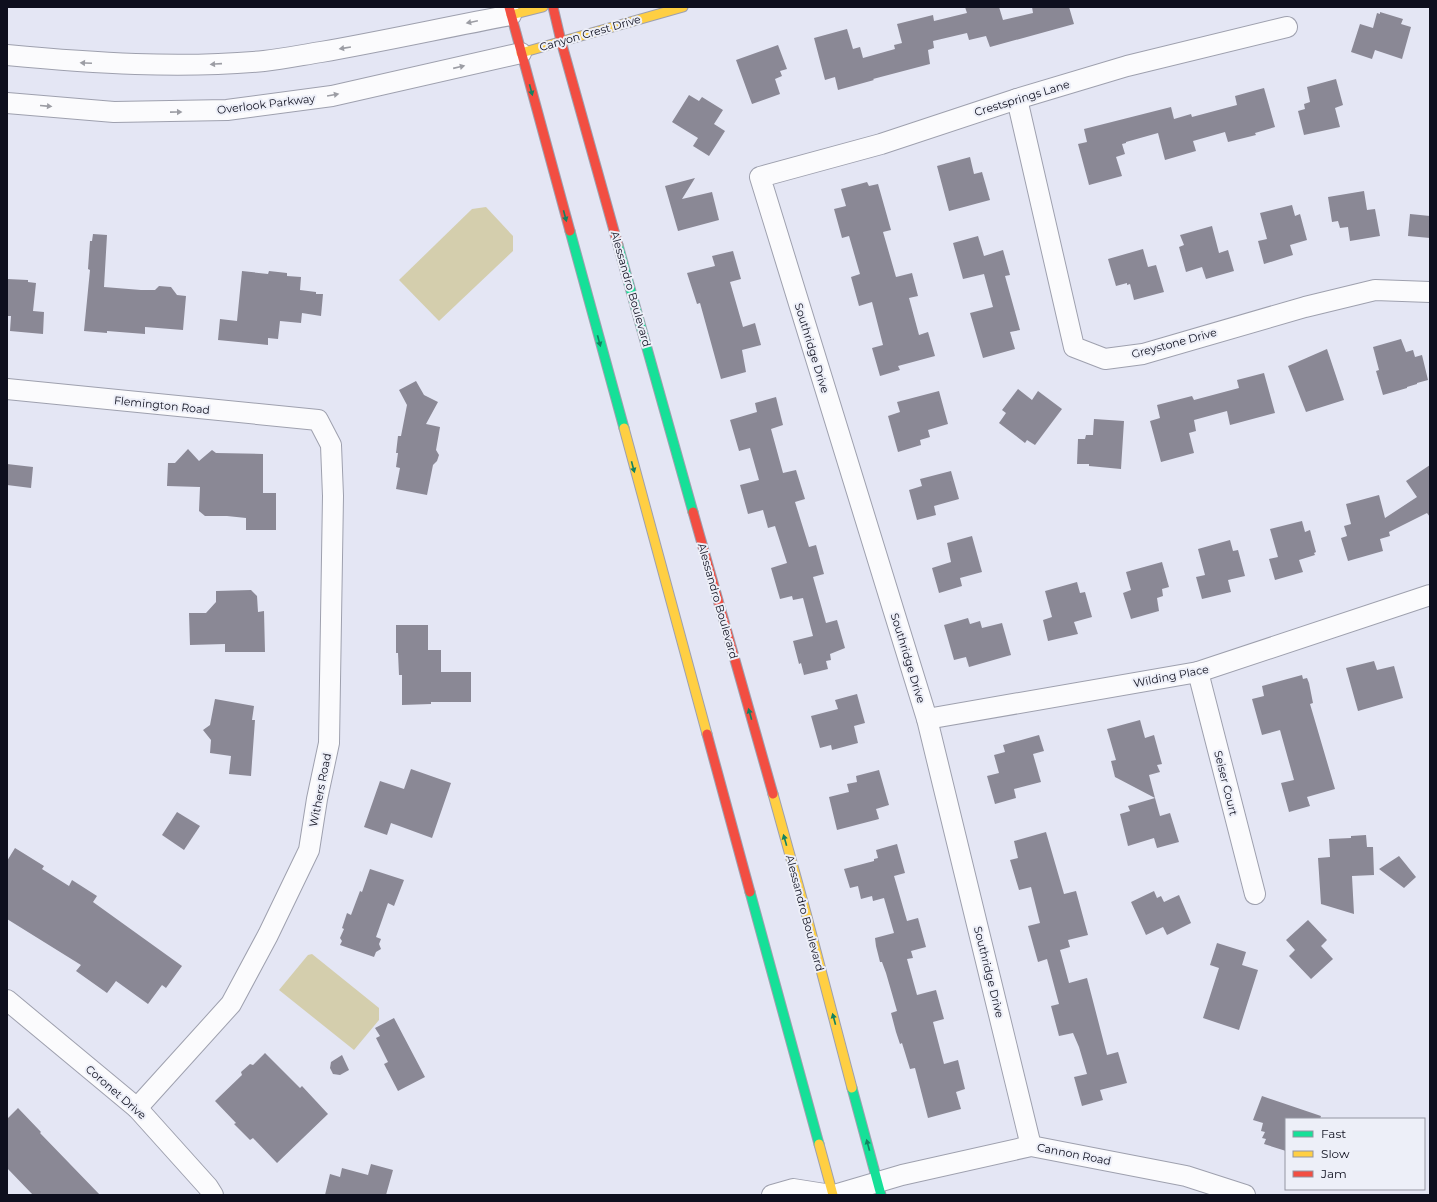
<svg xmlns="http://www.w3.org/2000/svg" width="1437" height="1202" viewBox="0 0 1437 1202" font-family="Montserrat,sans-serif">
  <style>
    .green { fill: #d4cead }
    .building { fill: #8a8895 }
    .lines { fill: none; stroke-linecap: round; stroke-linejoin: round }
    .street-casing { stroke: #9ea0ae; stroke-width: 22 }
    .fast-casing { stroke: #9ea0ae; stroke-width: 11 }
    .slow-casing { stroke: #9ea0ae; stroke-width: 11 }
    .jam-casing { stroke: #9ea0ae; stroke-width: 11 }
    .street { stroke: #fbfbfd; stroke-width: 20 }
    .fast { stroke: #16e098; stroke-width: 9 }
    .slow { stroke: #ffcf43; stroke-width: 9 }
    .jam { stroke: #f24e42; stroke-width: 9 }
    .oneway { fill: #9c9da4 }
    .oneway2 { fill: #128261 }
    .labels { text-anchor: middle; stroke-width: 4; stroke-linejoin: round; paint-order: stroke }
    .street-label { font-size: 11px; fill: #0e0f1e; stroke: #edeff8 }
  </style>
  <rect width="100%" height="100%" fill="#e4e6f4"/>
  <g class="green">
    <polygon points="486,207 513,236 513,251 439,321 399,280 472,209"/>
    <polygon points="312,954 379,1008 379,1020 354,1050 279,990 308,955"/>
  </g>
  <g class="building">
    <polygon points="965,7 999,7 1003,20 1033,13 1032,7 1069,7 1074,24 990,47 986,36 969,40 967,33 933,41 934,48 928,50 930,64 873,79 874,80 838,90 835,77 825,80 814,38 847,29 853,49 860,47 863,58 895,49 894,45 902,43 897,24 933,15 934,21 967,13"/>
    <polygon points="1380,12 1403,19 1401,24 1411,27 1402,59 1375,50 1372,59 1351,52 1360,24 1373,28 1377,13 1380,14"/>
    <polygon points="778,45 787,69 780,71 782,76 775,79 780,94 752,104 736,60"/>
    <polygon points="1336,79 1343,105 1335,108 1340,127 1304,135 1298,111 1305,109 1304,104 1310,102 1307,87"/>
    <polygon points="1264,88 1275,127 1255,133 1256,135 1228,142 1225,132 1193,141 1196,151 1165,160 1158,133 1126,142 1126,143 1122,144 1125,154 1116,157 1122,176 1089,185 1078,144 1087,142 1084,129 1171,107 1174,119 1191,114 1192,117 1237,105 1235,96"/>
    <polygon points="689,95 699,101 702,97 723,110 714,124 725,131 709,156 693,146 698,138 672,122"/>
    <polygon points="970,157 974,174 982,172 990,200 949,211 937,166"/>
    <polygon points="695,178 682,199 712,192 719,220 678,231 665,186"/>
    <polygon points="867,182 869,186 878,184 891,230 883,232 896,277 912,273 918,296 909,298 919,335 928,332 935,356 898,366 900,370 880,376 872,348 883,345 872,302 859,306 851,277 860,274 849,236 842,238 834,209 846,206 841,189"/>
    <polygon points="1364,191 1367,210 1375,209 1380,236 1350,241 1348,227 1340,228 1338,221 1332,222 1328,197"/>
    <polygon points="1292,205 1295,216 1300,214 1307,240 1290,245 1293,255 1264,264 1258,241 1267,239 1260,213"/>
    <polygon points="1410,214 1430,216 1430,238 1408,236"/>
    <polygon points="1212,226 1219,253 1228,250 1234,271 1206,279 1202,267 1186,272 1179,247 1184,245 1180,235"/>
    <polygon points="93,234 107,235 104,287 141,290 155,290 159,286 171,287 177,295 186,296 183,330 145,327 145,334 107,331 107,333 84,331 90,270 88,269 90,241 92,241"/>
    <polygon points="978,236 984,256 1003,250 1010,275 1005,276 1020,330 1010,332 1015,349 983,358 970,313 993,307 984,274 963,279 953,243"/>
    <polygon points="1143,249 1148,267 1156,265 1164,292 1134,300 1130,284 1127,285 1127,283 1116,286 1108,259"/>
    <polygon points="733,251 741,279 730,282 743,327 755,323 761,345 742,350 746,372 721,379 700,303 697,304 687,273 715,266 712,256"/>
    <polygon points="242,271 268,274 269,271 287,273 287,276 301,277 300,290 316,292 316,294 323,294 321,316 302,313 301,323 280,321 278,339 268,338 268,345 218,340 220,319 237,321"/>
    <polygon points="7,279 28,280 28,282 36,283 33,311 44,312 43,334 10,331 11,316 7,316"/>
    <polygon points="1401,339 1406,352 1413,350 1415,357 1422,355 1428,380 1417,383 1417,384 1407,387 1407,388 1383,395 1376,371 1379,370 1373,347"/>
    <polygon points="1327,349 1344,400 1306,412 1288,366"/>
    <polygon points="1264,373 1275,413 1230,425 1227,411 1194,420 1196,431 1189,433 1194,453 1161,462 1150,421 1160,418 1157,405 1192,396 1194,400 1239,388 1237,380"/>
    <polygon points="416,381 424,395 438,402 426,424 440,427 436,450 439,455 437,461 433,465 427,495 396,489 400,468 396,467 398,453 396,453 398,436 401,436 407,405 399,390"/>
    <polygon points="1018,389 1032,400 1038,391 1062,409 1035,445 1027,440 1025,443 999,423 1006,413 1002,410"/>
    <polygon points="939,391 948,424 928,430 930,437 920,440 921,445 898,452 888,416 900,412 897,402"/>
    <polygon points="776,397 783,425 771,429 783,473 796,470 805,499 795,502 809,547 816,545 824,574 813,577 826,623 837,620 845,648 830,654 831,660 826,661 828,669 804,675 801,663 799,664 793,641 813,636 803,598 793,600 792,596 780,599 771,568 787,563 775,526 768,528 763,510 748,514 740,485 759,480 750,448 739,451 730,420 757,412 755,403"/>
    <polygon points="1094,419 1124,421 1121,469 1089,466 1089,464 1077,464 1078,439 1085,439 1086,435 1093,435"/>
    <polygon points="188,449 199,461 212,450 216,453 263,454 263,493 276,493 276,530 246,530 246,518 227,516 205,516 199,511 200,487 167,486 168,463 175,463"/>
    <polygon points="7,464 33,467 31,488 7,485"/>
    <polygon points="1430,465 1430,517 1427,513 1389,532 1390,536 1380,539 1383,551 1348,561 1341,538 1347,536 1344,526 1351,524 1346,504 1379,495 1385,518 1417,497 1406,481"/>
    <polygon points="951,471 959,499 934,506 936,515 917,520 909,490 922,486 920,479"/>
    <polygon points="1302,521 1305,532 1310,530 1316,552 1314,553 1315,555 1299,560 1303,572 1275,580 1269,559 1278,557 1270,529"/>
    <polygon points="972,536 982,572 960,578 962,586 939,593 932,568 951,562 947,543"/>
    <polygon points="1230,540 1233,551 1238,550 1245,576 1228,580 1231,592 1202,599 1196,577 1205,575 1198,549"/>
    <polygon points="1162,562 1169,587 1162,589 1163,596 1157,598 1159,611 1131,619 1123,593 1131,590 1126,572"/>
    <polygon points="1077,582 1080,593 1085,592 1092,617 1074,622 1078,634 1048,641 1043,620 1052,617 1045,591"/>
    <polygon points="251,590 257,596 258,612 264,611 265,652 225,652 225,644 190,645 189,613 206,613 216,602 216,591"/>
    <polygon points="968,618 970,624 980,621 982,628 1002,623 1011,655 969,667 966,657 954,660 944,625"/>
    <polygon points="396,625 428,625 428,650 441,650 441,672 471,672 471,702 431,702 431,704 402,705 402,675 399,675 398,653 396,653"/>
    <polygon points="1374,661 1377,670 1394,666 1403,698 1358,711 1346,668"/>
    <polygon points="1302,675 1303,679 1307,678 1309,683 1313,703 1310,704 1335,789 1307,797 1310,806 1289,812 1281,783 1294,780 1280,730 1262,735 1252,699 1264,696 1262,686"/>
    <polygon points="857,694 865,723 854,726 858,743 832,750 831,745 820,748 811,716 838,709 835,700"/>
    <polygon points="215,699 254,706 252,720 255,720 251,776 229,774 231,756 210,753 211,740 203,730 210,725"/>
    <polygon points="1140,720 1145,738 1154,735 1162,764 1157,765 1160,772 1149,775 1155,798 1115,777 1111,761 1116,760 1107,729"/>
    <polygon points="1039,735 1044,751 1033,754 1041,782 1014,789 1016,798 995,804 987,776 999,773 994,755 1005,752 1003,745"/>
    <polygon points="411,769 451,783 432,838 391,823 387,835 364,827 380,781 404,789"/>
    <polygon points="879,770 889,805 876,809 879,819 837,830 829,797 849,792 847,784 857,782 856,776"/>
    <polygon points="1155,798 1160,816 1170,813 1179,842 1157,848 1154,838 1128,846 1120,814 1130,811 1128,806"/>
    <polygon points="177,812 200,826 184,850 162,835"/>
    <polygon points="1046,832 1064,894 1076,891 1088,935 1068,940 1070,947 1060,950 1069,983 1087,978 1107,1055 1118,1052 1127,1083 1100,1090 1103,1100 1082,1106 1074,1077 1087,1074 1079,1047 1073,1033 1059,1036 1051,1006 1059,1004 1047,959 1038,962 1028,926 1040,923 1031,887 1019,890 1010,860 1018,858 1014,841"/>
    <polygon points="1366,835 1367,847 1373,847 1374,875 1352,876 1354,914 1321,904 1318,858 1330,857 1329,839 1351,838 1351,836"/>
    <polygon points="897,844 905,873 894,876 907,921 918,918 926,947 911,951 913,958 907,959 917,995 936,990 944,1019 933,1022 944,1064 958,1060 965,1089 956,1092 961,1109 928,1118 915,1068 910,1069 902,1043 900,1044 896,1032 891,1013 897,1011 886,973 882,962 880,962 876,946 875,938 894,933 884,898 873,901 872,896 861,899 858,886 850,888 844,869 874,861 874,859 878,858 876,850"/>
    <polygon points="15,848 44,866 42,869 69,886 72,880 97,896 93,902 182,966 166,988 162,985 148,1004 116,981 107,993 76,971 81,965 7,919 7,861"/>
    <polygon points="1399,856 1416,877 1404,888 1379,869"/>
    <polygon points="370,869 404,880 394,906 388,903 376,937 381,939 379,944 381,949 376,952 374,957 340,945 342,941 340,938 344,929 342,928 347,913 351,915 360,891 362,892"/>
    <polygon points="1154,891 1157,898 1161,896 1164,902 1179,895 1191,923 1167,935 1163,927 1146,935 1131,902"/>
    <polygon points="1308,920 1327,940 1321,946 1333,959 1311,979 1289,956 1295,950 1286,940"/>
    <polygon points="1217,943 1246,952 1242,965 1258,970 1239,1030 1203,1018 1219,968 1210,965"/>
    <polygon points="394,1018 425,1077 398,1091 384,1064 388,1062 376,1038 380,1036 375,1028"/>
    <polygon points="265,1053 300,1088 302,1086 328,1114 277,1163 253,1138 250,1140 234,1124 236,1123 215,1101 242,1075 241,1072 250,1064 253,1065"/>
    <polygon points="342,1055 349,1070 340,1075 333,1074 330,1068 331,1062"/>
    <polygon points="1262,1096 1321,1116 1320,1119 1286,1119 1286,1151 1264,1144 1266,1139 1262,1138 1265,1132 1261,1131 1263,1123 1253,1120"/>
    <polygon points="18,1108 41,1132 40,1133 100,1195 33,1195 7,1168 7,1119"/>
    <polygon points="371,1164 393,1170 386,1195 325,1195 330,1174 340,1177 342,1168 368,1175"/>
  </g>
  <g class="lines">
    <defs>
      <g id="street">
        <path d="M7,55C93,63 178,69 264,61C283,59 302,55 321,52C384,41 447,27 511,15"/>
        <polyline points="1017,99 1074,347 1105,359 1143,354 1305,307 1375,290 1430,292"/>
        <polyline points="7,103 114,112 227,110 332,96 521,53"/>
        <polyline points="7,389 318,420 331,445 333,496 329,743 317,799 309,850 268,935 231,1004 137,1108"/>
        <polyline points="1198,672 1255,894"/>
        <polyline points="927,719 1198,672 1430,595"/>
        <polyline points="7,1000 137,1108 208,1187 213,1195"/>
        <polyline points="1031,1146 927,719 760,177 881,144 1017,99 1127,66 1287,27"/>
        <polyline points="772,1195 793,1189 831,1195"/>
        <polyline points="834,1195 902,1175 1031,1146 1186,1176 1245,1195"/>
      </g>
      <g id="fast">
        <polyline points="570,231 624,428"/>
        <polyline points="618,245 693,512"/>
        <polyline points="750,892 819,1144"/>
        <polyline points="852,1088 881,1195"/>
      </g>
      <g id="slow">
        <polyline points="511,15 543,7"/>
        <polyline points="521,53 683,7"/>
        <polyline points="624,428 707,734"/>
        <polyline points="773,794 806,913 852,1088"/>
        <polyline points="819,1144 833,1195"/>
      </g>
      <g id="jam">
        <polyline points="509,7 570,231"/>
        <polyline points="553,7 561,41 618,245"/>
        <polyline points="693,512 773,794"/>
        <polyline points="707,734 750,892"/>
      </g>
    </defs>
    <use href="#street" class="street-casing"/>
    <use href="#fast" class="fast-casing"/>
    <use href="#slow" class="slow-casing"/>
    <use href="#jam" class="jam-casing"/>
    <use href="#street" class="street"/>
    <use href="#fast" class="fast"/>
    <use href="#slow" class="slow"/>
    <use href="#jam" class="jam"/>
  </g>
  <defs><path id="oneway-solid" d="M-6-.8H1V-3.2L6.5 0L1 3.2V.8H-6Z"/></defs>
  <g class="oneway">
    <use href="#oneway-solid" transform="translate(472 22) rotate(168)"/>
    <use href="#oneway-solid" transform="translate(345 48) rotate(171)"/>
    <use href="#oneway-solid" transform="translate(86 63) rotate(-177)"/>
    <use href="#oneway-solid" transform="translate(216 64) rotate(176)"/>
    <use href="#oneway-solid" transform="translate(459 67) rotate(-13)"/>
    <use href="#oneway-solid" transform="translate(333 95) rotate(-10)"/>
    <use href="#oneway-solid" transform="translate(46 106) rotate(5)"/>
    <use href="#oneway-solid" transform="translate(176 112) rotate(-1)"/>
  </g>
  <g class="oneway2">
    <use href="#oneway-solid" transform="translate(531 90) rotate(75)"/>
    <use href="#oneway-solid" transform="translate(565 216) rotate(75)"/>
    <use href="#oneway-solid" transform="translate(599 341) rotate(75)"/>
    <use href="#oneway-solid" transform="translate(633 467) rotate(75)"/>
    <use href="#oneway-solid" transform="translate(750 714) rotate(-106)"/>
    <use href="#oneway-solid" transform="translate(785 840) rotate(-106)"/>
    <use href="#oneway-solid" transform="translate(834 1019) rotate(-105)"/>
    <use href="#oneway-solid" transform="translate(868 1145) rotate(-105)"/>
  </g>
  <g class="labels">
    <g class="street-label">
      <text transform="translate(590 33) rotate(-16)" y="4">Canyon Crest Drive</text>
      <text transform="translate(1022 98) rotate(-17)" y="4">Crestsprings Lane</text>
      <text transform="translate(266 104) rotate(-7)" y="4">Overlook Parkway</text>
      <text transform="translate(631 289) rotate(74)" y="4">Alessandro Boulevard</text>
      <text transform="translate(1174 343) rotate(-15)" y="4">Greystone Drive</text>
      <text transform="translate(812 348) rotate(73)" y="4">Southridge Drive</text>
      <text transform="translate(162 405) rotate(6)" y="4">Flemington Road</text>
      <text transform="translate(718 601) rotate(74)" y="4">Alessandro Boulevard</text>
      <text transform="translate(908 658) rotate(73)" y="4">Southridge Drive</text>
      <text transform="translate(1171 676) rotate(-11)" y="4">Wilding Place</text>
      <text transform="translate(1226 783) rotate(76)" y="4">Seiser Court</text>
      <text transform="translate(320 790) rotate(-79)" y="4">Withers Road</text>
      <text transform="translate(805 913) rotate(75)" y="4">Alessandro Boulevard</text>
      <text transform="translate(989 972) rotate(76)" y="4">Southridge Drive</text>
      <text transform="translate(116 1092) rotate(41)" y="4">Coronet Drive</text>
      <text transform="translate(1074 1154) rotate(11)" y="4">Cannon Road</text>
    </g>
  </g>
  <rect width="1437" height="1202" fill="none" stroke="#0e0f1e" stroke-width="16"/>
  <rect x="1285" y="1118" width="140" height="72" fill="#edeff8" stroke="#9495a1"/>
  <rect x="1293" y="1131" width="20" height="6" fill="#16e098" stroke="#9495a1"/>
  <text x="1321" y="1138" font-size="12" fill="#0e0f1e">Fast</text>
  <rect x="1293" y="1151" width="20" height="6" fill="#ffcf43" stroke="#9495a1"/>
  <text x="1321" y="1158" font-size="12" fill="#0e0f1e">Slow</text>
  <rect x="1293" y="1171" width="20" height="6" fill="#f24e42" stroke="#9495a1"/>
  <text x="1321" y="1178" font-size="12" fill="#0e0f1e">Jam</text>
</svg>
